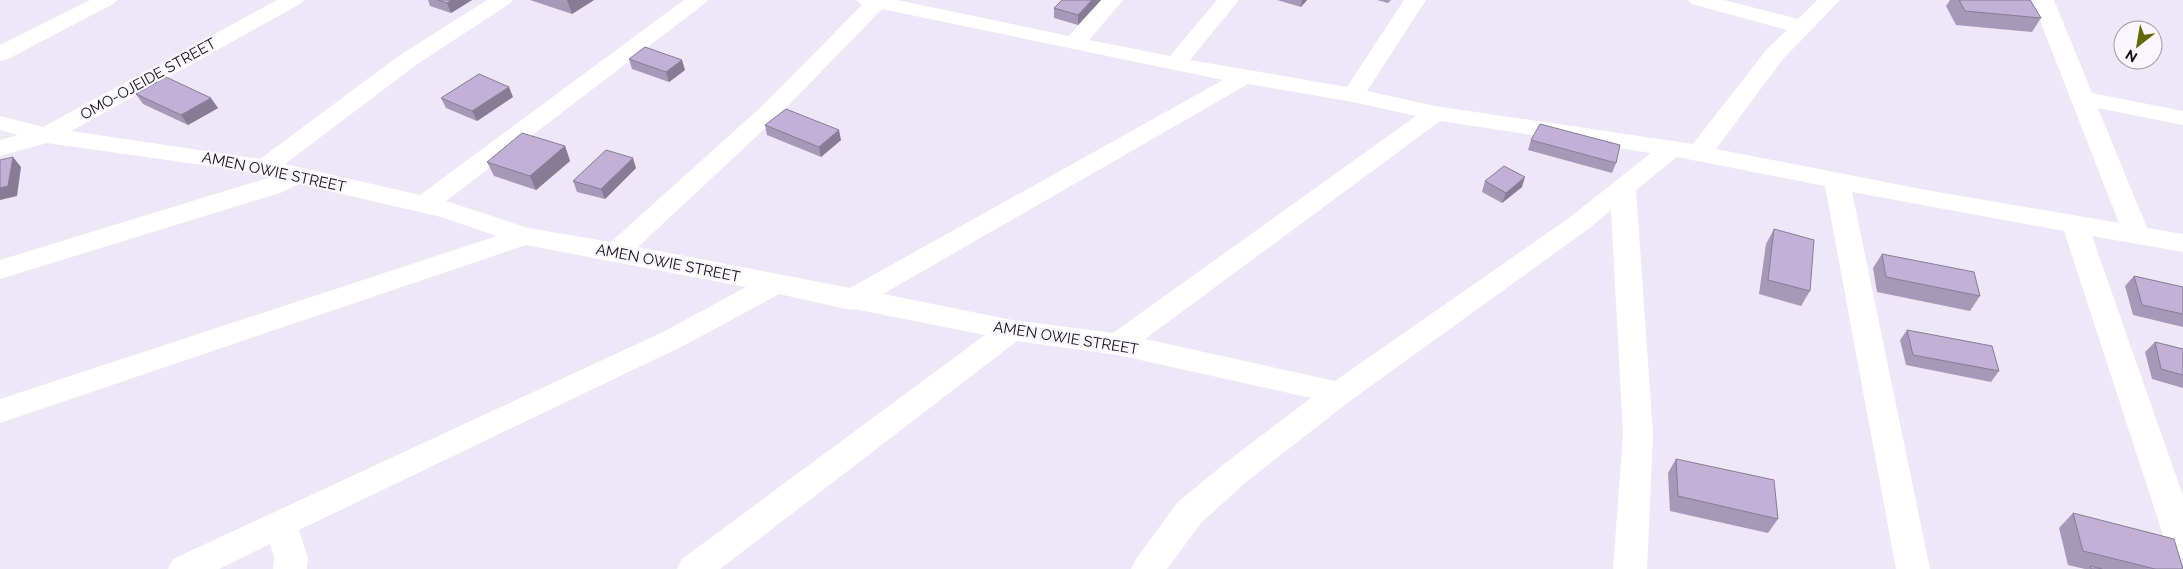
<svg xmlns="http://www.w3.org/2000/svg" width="2183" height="569" viewBox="0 0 2183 569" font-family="Raleway,sans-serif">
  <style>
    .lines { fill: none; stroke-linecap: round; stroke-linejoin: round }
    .minor { fill: #fff; fill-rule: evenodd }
    .wall { fill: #a698b8 }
    .shaded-wall { fill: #877c96 }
    .building { fill: #c1b1d6; stroke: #877c96 }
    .labels { text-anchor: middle; stroke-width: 4.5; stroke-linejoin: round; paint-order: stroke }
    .street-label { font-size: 15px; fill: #110f14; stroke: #f9f6fd }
  </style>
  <rect width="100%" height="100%" fill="#eee7f7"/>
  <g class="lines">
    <g class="minor">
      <polygon points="90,0 117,0 113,4 8,59 0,61 0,45"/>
      <path d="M277,0H304L300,4L71,131L260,159L400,55L487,0H513L509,4L416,65L285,164L420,195L684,0H708L704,4L446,201L528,228L611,242L761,107L862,5L856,0H897L1069,36L1101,0H1123L1089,40L1170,56L1217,0H1239L1190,60L1347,87L1404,0H1426L1367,91L1435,106L1693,144L1767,49L1787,30L1692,4L1688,0H1724L1798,19L1817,0H1840L1783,59L1716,149L1926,190L2119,223L2032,0H2054L2092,93L2183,111V125L2098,108L2147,228L2183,234V252L2092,236L2183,496V558L2171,554L2166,544L2064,231L1852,192L1930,569H1896L1825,186L1677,157L1636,190L1653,434L1647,569H1613L1623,434L1611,210L1587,230L1350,401L1246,482L1201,523L1167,569H1131L1136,559L1177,503L1224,464L1311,398L1118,355L1017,341L720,569H677L682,559L985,335L854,309L851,310L779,294L685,345L299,530L308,558L307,569H273L274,558L270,544L219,569H168L173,559L665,331L746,287L526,245L0,423V399L497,236L441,217L299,184L280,193L0,279V260L271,177L245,171L47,143L0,156V140L18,135L0,130V116L43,127ZM882,9L1223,80L850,288L638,247L777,117ZM1248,84L1353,102L1416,116L1113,333L1012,320L883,294ZM1440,121L1651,153L1569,218L1335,381L1145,339Z"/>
    </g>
  </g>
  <g class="wall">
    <polygon points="428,0 472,0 451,13 430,6"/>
    <polygon points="530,0 594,0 572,14"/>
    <polygon points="1101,0 1078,25 1054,18 1054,8"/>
    <polygon points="1277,0 1307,0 1301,7"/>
    <polygon points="1377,0 1391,0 1388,3"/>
    <polygon points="1950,0 2030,0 2041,18 2032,32 1956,25 1946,6"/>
    <polygon points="629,59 685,70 669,82 632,69"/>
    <polygon points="136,94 218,108 188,125 143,104"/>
    <polygon points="513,97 477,121 446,108 441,98"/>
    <polygon points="765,125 841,140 821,157 767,135"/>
    <polygon points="1531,140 1616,163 1612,173 1528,150"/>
    <polygon points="565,146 570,161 536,190 494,176 487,162"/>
    <polygon points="636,168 605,199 577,192 573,181"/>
    <polygon points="1485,181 1522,187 1502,203 1482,192"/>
    <polygon points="1774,229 1810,291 1801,306 1759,294 1766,244"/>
    <polygon points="1882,254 1980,296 1970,311 1877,292 1873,268"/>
    <polygon points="2134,276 2183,287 2183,327 2133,315 2125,286"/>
    <polygon points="1907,330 1999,371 1991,382 1906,365 1900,340"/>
    <polygon points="2155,342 2183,349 2183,388 2152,379 2145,352"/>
    <polygon points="1676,459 1778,519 1768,533 1670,511 1668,473"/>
    <polygon points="2073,513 2183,569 2085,569 2068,565 2059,528"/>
  </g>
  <g class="shaded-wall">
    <polygon points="452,0 472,0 451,13 447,3"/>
    <polygon points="567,0 594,0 572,14"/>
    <polygon points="1092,0 1101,0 1078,25 1078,15"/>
    <polygon points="1302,0 1307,0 1301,7"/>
    <polygon points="682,60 685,70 669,82 666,72"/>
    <polygon points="509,87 513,97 477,121 472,111"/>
    <polygon points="211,98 218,108 188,125 181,115"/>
    <polygon points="839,130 841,140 821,157 819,147"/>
    <polygon points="565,146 570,161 536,190 530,176"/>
    <polygon points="13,157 21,167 17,196 0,200 0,188"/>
    <polygon points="633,158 636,168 605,199 601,189"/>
    <polygon points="1525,177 1522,187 1502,203 1506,193"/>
  </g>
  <g class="building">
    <polygon points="438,0 452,0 447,3"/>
    <polygon points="1062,0 1092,0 1078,15 1054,8"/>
    <polygon points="1959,0 2030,0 2041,18 1965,11"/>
    <polygon points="645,47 682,60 666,72 629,59"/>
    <polygon points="479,74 509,87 472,111 441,98"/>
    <polygon points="166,77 211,98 181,115 136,94"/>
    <polygon points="786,109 839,130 819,147 765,125"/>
    <polygon points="1540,124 1620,145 1616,163 1531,140"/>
    <polygon points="522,133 565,146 530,176 487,162"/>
    <polygon points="606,150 633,158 601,189 573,181"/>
    <polygon points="13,157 8,186 0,188 0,160"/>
    <polygon points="1504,166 1525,177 1506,193 1485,181"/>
    <polygon points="1774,229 1814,240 1810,291 1768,280"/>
    <polygon points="1882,254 1974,272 1980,296 1886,277"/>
    <polygon points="2134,276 2183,287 2183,314 2142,305"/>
    <polygon points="1907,330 1992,346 1999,371 1913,355"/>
    <polygon points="2155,342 2183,349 2183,375 2161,369"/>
    <polygon points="1676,459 1774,480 1778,519 1678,496"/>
    <polygon points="2073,513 2174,539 2183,569 2155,569 2083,551"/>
    <polygon points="2090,566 2102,569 2091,569"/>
  </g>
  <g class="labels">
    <g class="street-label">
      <text transform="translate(148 79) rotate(-29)" y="5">OMO-OJEIDE STREET</text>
      <text transform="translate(274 172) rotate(12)" y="5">AMEN OWIE STREET</text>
      <text transform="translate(668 263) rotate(11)" y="5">AMEN OWIE STREET</text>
      <text transform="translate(1066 338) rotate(9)" y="5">AMEN OWIE STREET</text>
    </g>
  </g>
  <g transform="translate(2138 45) rotate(211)"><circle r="24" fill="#f9f6fd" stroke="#9c9aa0"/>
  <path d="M0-4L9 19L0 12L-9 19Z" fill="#626807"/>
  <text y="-8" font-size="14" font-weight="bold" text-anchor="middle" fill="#110f14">N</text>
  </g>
</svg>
